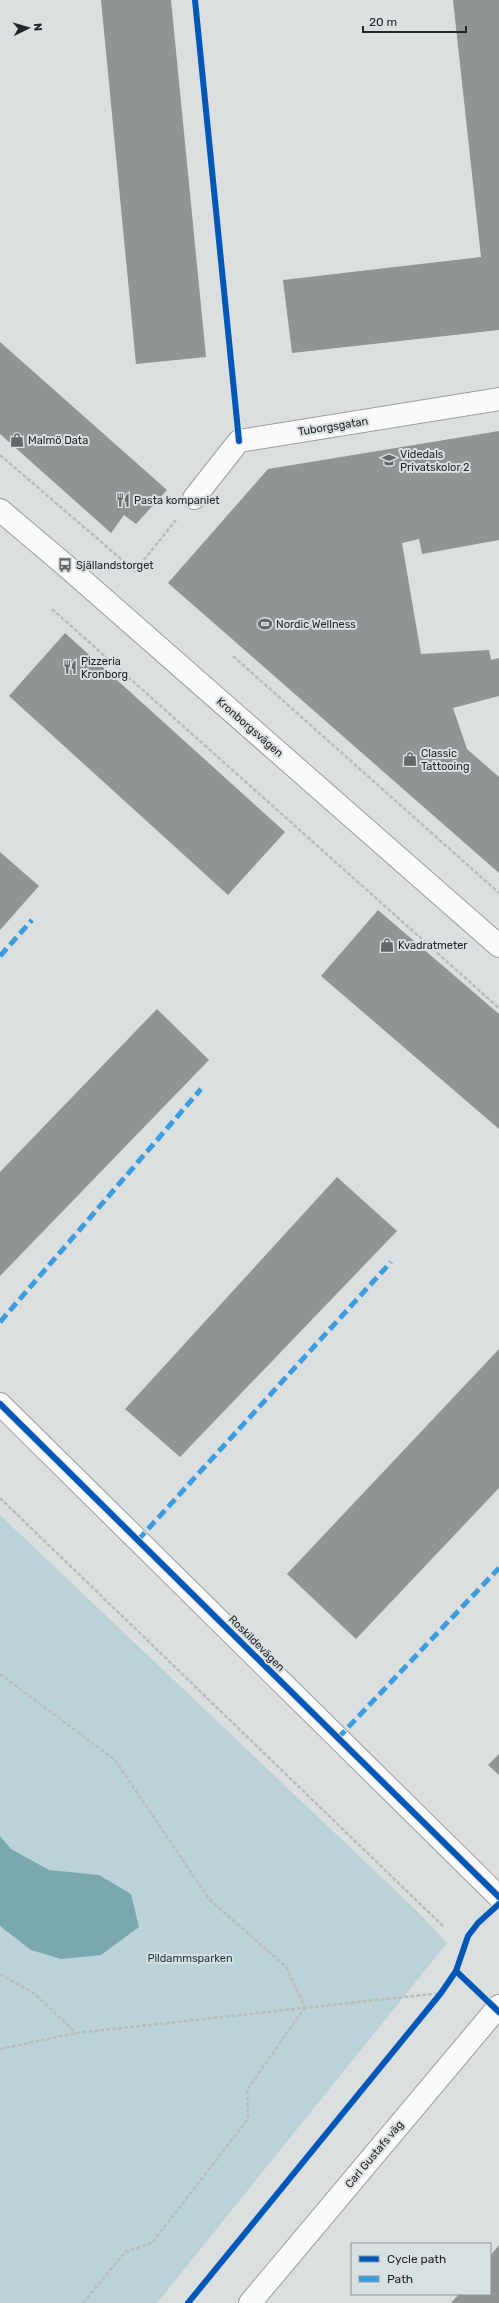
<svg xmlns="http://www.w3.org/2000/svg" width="499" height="2303" viewBox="0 0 499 2303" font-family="Rubik,sans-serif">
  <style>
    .green { fill: #bbd3d8 }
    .water { fill: #7ba8af }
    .building { fill: #919494 }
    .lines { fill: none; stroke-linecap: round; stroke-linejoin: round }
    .minor-casing { stroke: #9c9f9f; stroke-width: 24 }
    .tertiary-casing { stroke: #9c9f9f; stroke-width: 24 }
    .path { stroke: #bbbdbd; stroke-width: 2.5; stroke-dasharray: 4 2; stroke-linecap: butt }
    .minor { stroke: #fafafa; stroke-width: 22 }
    .tertiary { stroke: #fafafa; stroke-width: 22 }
    .quiet { stroke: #3c9ce0; stroke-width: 5; stroke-dasharray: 10 5; stroke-linecap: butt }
    .cycleway-casing { stroke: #d9e0e1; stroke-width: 8 }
    .cycleway { stroke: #0057b8; stroke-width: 6 }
    .labels { text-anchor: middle; stroke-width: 4; stroke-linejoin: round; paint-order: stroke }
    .street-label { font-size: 11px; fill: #232626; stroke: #d9e0e1 }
    .poi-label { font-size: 11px; fill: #232626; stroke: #d9e0e1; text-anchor: start }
    .park-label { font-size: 11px; fill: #18383d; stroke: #d9e0e1 }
  </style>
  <rect width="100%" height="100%" fill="#dbdfdf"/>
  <polygon class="green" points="0,1515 416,1910 447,1943 157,2303 0,2303"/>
  <polygon class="water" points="0,1836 11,1849 49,1870 99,1875 131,1894 139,1927 101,1955 61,1959 31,1950 0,1926"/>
  <g class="building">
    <polygon points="101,0 171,0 206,357 136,364"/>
    <polygon points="453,0 499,0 499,330 292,353 283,280 481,257"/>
    <polygon points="0,342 167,490 136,524 124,515 111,533 0,434"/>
    <polygon points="499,431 499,540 422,554 419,539 402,543 421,654 489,650 491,660 499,658 499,696 453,708 467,749 499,777 499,873 168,583 268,469"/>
    <polygon points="65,633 285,832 228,895 9,696"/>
    <polygon points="0,852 39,886 0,930"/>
    <polygon points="378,910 499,1014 499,1129 321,976"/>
    <polygon points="157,1009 209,1060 0,1276 0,1172"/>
    <polygon points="337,1177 397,1231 180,1457 125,1409"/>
    <polygon points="499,1349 499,1488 356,1639 287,1574"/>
    <polygon points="499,1754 499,1775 488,1765"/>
    <polygon points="499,2245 499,2303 451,2303 459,2294 490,2294 490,2256"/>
  </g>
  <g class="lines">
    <defs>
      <g id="minor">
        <polyline points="194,498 239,441 499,399"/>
        <polyline points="0,1404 499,1897"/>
      </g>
      <g id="tertiary">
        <polyline points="0,510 65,565 499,946"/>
        <polyline points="250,2303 499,2006"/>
      </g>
    </defs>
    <use href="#minor" class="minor-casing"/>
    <use href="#tertiary" class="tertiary-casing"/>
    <g class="path">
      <polyline points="0,455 135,571 176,520"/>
      <polyline points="52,609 499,1008"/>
      <polyline points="233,656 499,893"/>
      <polyline points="0,1498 444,1927"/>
      <polyline points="0,1674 115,1760 209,1899 286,1967 305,2007"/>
      <polyline points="0,1974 35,1994 76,2033"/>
      <polyline points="0,2049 76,2033 441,1993"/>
      <polyline points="83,2303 125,2252 152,2243 248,2119 247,2090 305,2007"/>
    </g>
    <use href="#minor" class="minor"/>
    <use href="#tertiary" class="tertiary"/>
    <g class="quiet">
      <polyline points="0,956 32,920"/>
      <polyline points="0,1322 201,1089"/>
      <polyline points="138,1540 391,1262"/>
      <polyline points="338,1738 499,1568"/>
    </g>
    <defs>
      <g id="cycleway">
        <polyline points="195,0 239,441"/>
        <polyline points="0,1404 499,1897"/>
        <polyline points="456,1971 499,2012"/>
        <polyline points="188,2303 441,1993 456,1971 468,1936 478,1923 499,1904"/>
      </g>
    </defs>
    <use href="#cycleway" class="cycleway-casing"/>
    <use href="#cycleway" class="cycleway"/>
  </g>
  <defs>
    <symbol id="shop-bare" viewBox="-9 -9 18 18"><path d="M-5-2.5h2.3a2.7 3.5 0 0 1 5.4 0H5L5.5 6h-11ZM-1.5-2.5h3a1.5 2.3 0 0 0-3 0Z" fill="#636767" stroke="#d9e0e1" stroke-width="2.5" paint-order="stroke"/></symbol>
    <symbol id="school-bare" viewBox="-9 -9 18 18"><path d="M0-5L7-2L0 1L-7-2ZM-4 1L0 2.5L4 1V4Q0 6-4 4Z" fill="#636767" stroke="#d9e0e1" stroke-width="2.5" paint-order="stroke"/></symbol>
    <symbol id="restaurant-bare" viewBox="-9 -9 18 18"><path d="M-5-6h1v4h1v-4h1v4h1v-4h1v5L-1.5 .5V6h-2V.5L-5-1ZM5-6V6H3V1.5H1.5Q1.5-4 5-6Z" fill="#636767" stroke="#d9e0e1" stroke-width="2.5" paint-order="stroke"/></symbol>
    <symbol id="bus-bare" viewBox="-9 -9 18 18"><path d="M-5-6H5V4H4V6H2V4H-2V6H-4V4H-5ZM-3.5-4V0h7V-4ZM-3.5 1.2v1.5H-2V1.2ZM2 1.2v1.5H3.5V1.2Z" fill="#636767" stroke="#d9e0e1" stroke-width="2.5" paint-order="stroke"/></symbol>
    <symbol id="stadium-bare" viewBox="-9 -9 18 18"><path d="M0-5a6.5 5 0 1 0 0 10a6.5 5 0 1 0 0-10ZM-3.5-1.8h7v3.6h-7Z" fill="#636767" stroke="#d9e0e1" stroke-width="2.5" paint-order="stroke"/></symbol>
  </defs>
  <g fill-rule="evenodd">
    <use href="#shop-bare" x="7" y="430" width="20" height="20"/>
    <use href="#school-bare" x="379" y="450" width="20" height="20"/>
    <use href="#restaurant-bare" x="113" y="490" width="20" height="20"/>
    <use href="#bus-bare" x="55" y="555" width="20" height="20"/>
    <use href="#stadium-bare" x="255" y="614" width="20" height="20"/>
    <use href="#restaurant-bare" x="60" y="657" width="20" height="20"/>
    <use href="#shop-bare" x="400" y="749" width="20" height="20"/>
    <use href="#shop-bare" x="377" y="935" width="20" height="20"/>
  </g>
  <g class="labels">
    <g class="street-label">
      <text transform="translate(333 426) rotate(-9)" y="4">Tuborgsgatan</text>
      <text transform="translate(250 727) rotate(41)" y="4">Kronborgsvägen</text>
      <text transform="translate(257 1643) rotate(45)" y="4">Roskildevägen</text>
      <text transform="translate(374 2154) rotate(-50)" y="4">Carl Gustafs väg</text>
    </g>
    <g class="poi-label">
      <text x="28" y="444">Malmö Data</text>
      <text x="400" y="458">Videdals<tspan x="400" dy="13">Privatskolor 2</tspan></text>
      <text x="134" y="504">Pasta kompaniet</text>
      <text x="76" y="569">Själlandstorget</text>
      <text x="276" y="628">Nordic Wellness</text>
      <text x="81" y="665">Pizzeria<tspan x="81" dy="13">Kronborg</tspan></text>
      <text x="421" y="757">Classic<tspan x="421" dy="13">Tattooing</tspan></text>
      <text x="398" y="949">Kvadratmeter</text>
    </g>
    <g class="park-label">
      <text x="190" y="1962">Pildammsparken</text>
    </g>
  </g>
  <rect x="351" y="2243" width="140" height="52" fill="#d9e0e1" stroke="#909696"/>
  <rect x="359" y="2256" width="20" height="6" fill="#0057b8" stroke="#909696"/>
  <text x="387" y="2263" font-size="12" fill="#232626">Cycle path</text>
  <rect x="359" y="2276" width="20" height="6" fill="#3c9ce0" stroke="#909696"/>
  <text x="387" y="2283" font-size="12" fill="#232626">Path</text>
  <g transform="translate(28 28) rotate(85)" stroke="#d9e0e1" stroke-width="3" paint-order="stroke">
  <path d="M0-3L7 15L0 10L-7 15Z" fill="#232626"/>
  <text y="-6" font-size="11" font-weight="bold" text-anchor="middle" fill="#232626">N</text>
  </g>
  <path d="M363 26v6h103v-6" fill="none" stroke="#232626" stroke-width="2"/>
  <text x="369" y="26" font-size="12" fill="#232626" stroke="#d9e0e1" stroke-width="3" paint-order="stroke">20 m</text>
</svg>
